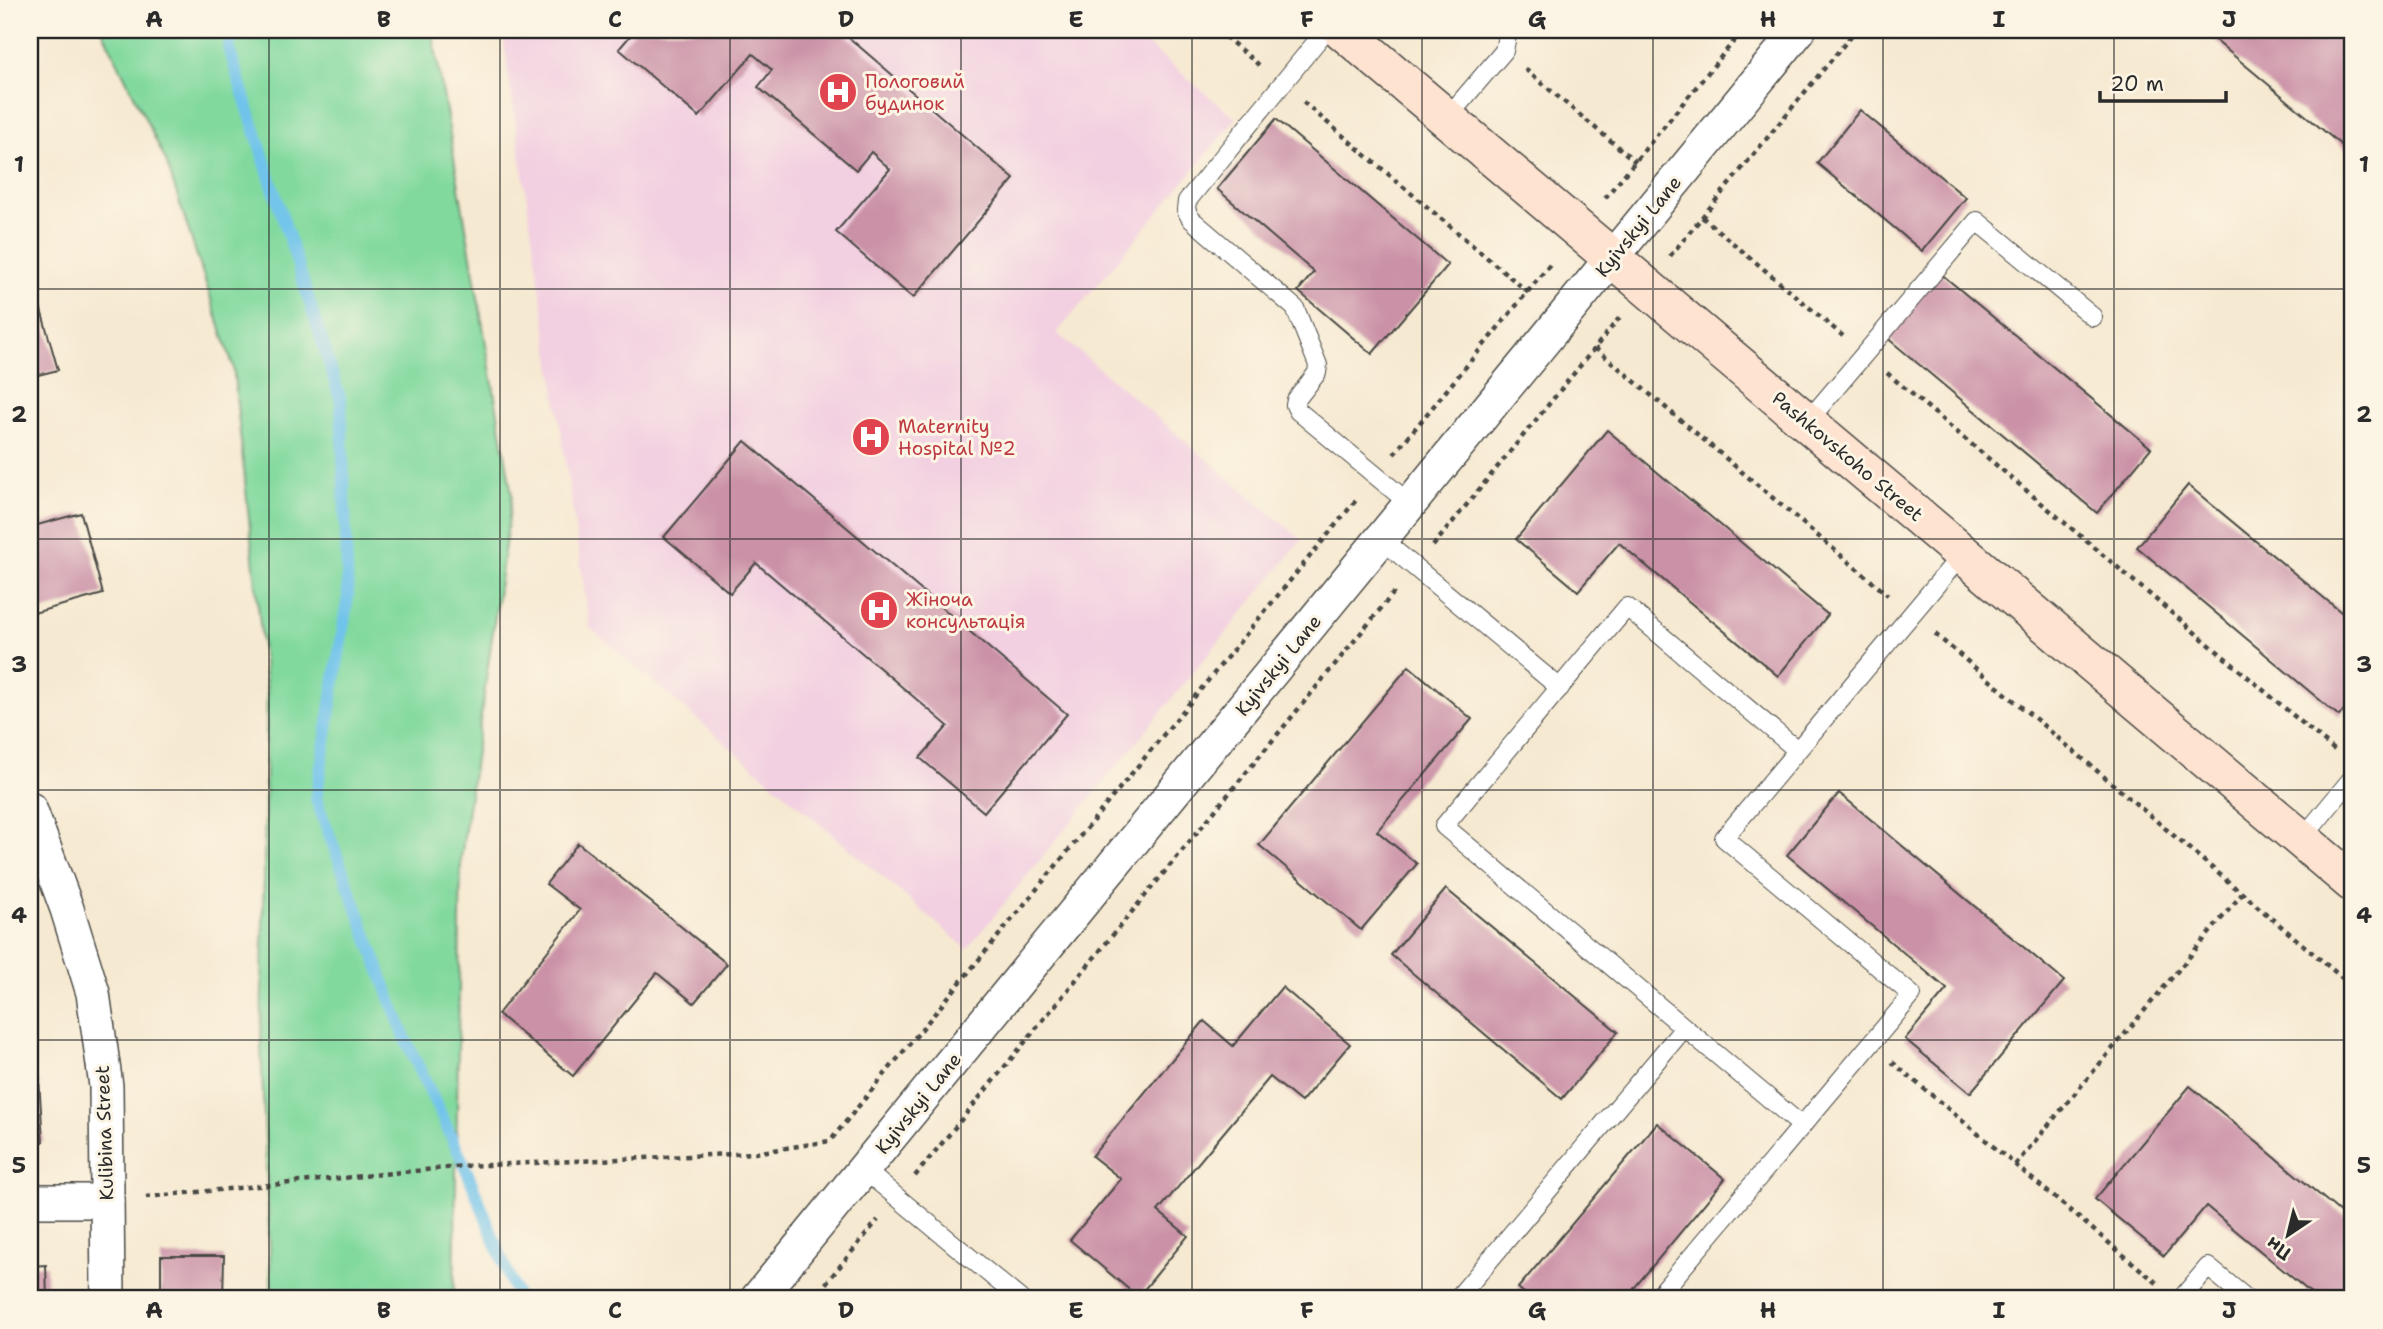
<svg xmlns="http://www.w3.org/2000/svg" width="2383" height="1329" viewBox="0 0 2383 1329" font-family="'Shantell Sans',sans-serif">
  <style>
    .built { fill: #f2cfe1 }
    .green { fill: #81d99e; stroke: #568264; stroke-width: 2 }
    .lines { fill: none; stroke-linecap: round; stroke-linejoin: round }
    .stream { stroke: #6fc3eb; stroke-width: 12 }
    .building { fill: #cb92a7 }
    .lane-casing { stroke: #494844; stroke-width: 20 }
    .street-casing { stroke: #494844; stroke-width: 36 }
    .secondary-casing { stroke: #494844; stroke-width: 41 }
    .path { stroke: #494844; stroke-width: 4.5; stroke-dasharray: 5 5; stroke-linecap: butt }
    .lane { stroke: #fff; stroke-width: 18 }
    .street { stroke: #fff; stroke-width: 33 }
    .secondary { stroke: #fee3d1; stroke-width: 38 }
    .grid { fill: none; stroke: #2b2b2b; stroke-width: 2; stroke-opacity: 0.55 }
    .labels { text-anchor: middle; stroke-width: 6; stroke-linejoin: round; paint-order: stroke }
    .health-label { font-size: 19px; fill: #be3a42; stroke: #fcf5e5; text-anchor: start }
    .street-label { font-size: 19px; fill: #2b2b2b; stroke: #fcf5e5 }
    .neatline { fill: none; stroke: #2b2b2b; stroke-width: 2.5 }
    .grid-label { font-size: 23px; text-anchor: middle; font-weight: bold; fill: #2b2b2b }
  </style>
  <rect width="100%" height="100%" fill="#fcf5e5"/>
  <filter id="ink" filterUnits="userSpaceOnUse"><feTurbulence type="fractalNoise" baseFrequency=".0143" numOctaves="2"/><feDisplacementMap in="SourceGraphic" scale="14" xChannelSelector="R" yChannelSelector="G"/><feConvolveMatrix kernelMatrix="1 2 1 2 8 2 1 2 1" color-interpolation-filters="sRGB"/></filter>
  <filter id="wash" filterUnits="userSpaceOnUse"><feTurbulence type="fractalNoise" baseFrequency=".00686" numOctaves="4" result="noise"/><feDisplacementMap in="SourceGraphic" scale="28" xChannelSelector="R" yChannelSelector="G"/><feGaussianBlur stdDeviation="1.57" result="paint"/><feColorMatrix in="noise" values="0 0 0 0 0 0 0 0 0 0 0 0 0 0 0 0 0 1.4 0 .05"/><feComposite in="paint" operator="in"/></filter>
  <g filter="url(#wash)">
    <rect width="100%" height="100%" fill="#f6e9d1"/>
    <polygon class="built" points="502,30 1130,30 1236,119 1057,333 1302,540 967,949 590,628"/>
    <polygon class="green" points="102,30 432,30 512,495 461,858 454,1299 272,1299 261,1046 267,691 233,366 166,161"/>
    <g class="lines">
      <polyline class="stream" points="232,30 229,49 341,401 348,596 316,799 405,1038 465,1166 516,1294 513,1299"/>
    </g>
    <g id="blocks">
      <g class="building">
        <polygon points="635,30 840,30 1014,179 913,298 836,232 890,169 871,152 856,170 758,87 772,70 753,54 699,117 619,49"/>
        <polygon points="2203,30 2340,30 2353,41 2353,155"/>
        <polygon points="1860,110 1966,198 1922,251 1817,163"/>
        <polygon points="1276,119 1448,265 1372,354 1298,291 1314,272 1217,189"/>
        <polygon points="30,271 58,370 30,377"/>
        <polygon points="1940,273 2151,448 2097,513 1886,337"/>
        <polygon points="1607,430 1828,615 1778,676 1619,543 1578,591 1516,539"/>
        <polygon points="745,441 1067,714 984,812 920,758 948,726 756,563 730,593 664,537"/>
        <polygon points="2188,485 2353,622 2353,699 2339,716 2137,547"/>
        <polygon points="81,513 103,594 30,614 30,527"/>
        <polygon points="1409,666 1472,719 1377,831 1417,864 1361,930 1259,845"/>
        <polygon points="1839,793 2064,981 1970,1093 1905,1039 1947,989 1787,855"/>
        <polygon points="578,843 727,964 694,1003 657,973 573,1076 498,1014 580,910 546,884"/>
        <polygon points="1446,889 1618,1032 1562,1099 1391,955"/>
        <polygon points="1282,987 1350,1044 1301,1102 1270,1077 1158,1211 1188,1236 1138,1297 1070,1240 1121,1179 1092,1156 1204,1021 1233,1046"/>
        <polygon points="30,1080 39,1080 43,1142 30,1143"/>
        <polygon points="2190,1086 2353,1223 2353,1299 2318,1299 2206,1206 2164,1256 2095,1199"/>
        <polygon points="1657,1123 1725,1179 1625,1299 1531,1299 1518,1288"/>
        <polygon points="161,1256 224,1256 223,1299 161,1299"/>
        <polygon points="46,1265 47,1299 30,1299 30,1266"/>
      </g>
    </g>
  </g>
  <g filter="url(#ink)">
    <use href="#blocks" fill-opacity="0" stroke="#494844" stroke-width="2"/>
    <g class="lines">
      <defs>
        <g id="lane">
          <polyline points="1326,30 1187,201 1186,210 1191,219 1295,308 1318,365 1317,373 1296,400 1295,405 1298,411 1410,504"/>
          <polyline points="1447,118 1504,51 1508,30"/>
          <polyline points="1807,422 1977,221 2093,317"/>
          <polyline points="1381,539 1560,688"/>
          <polyline points="1797,750 1627,607 1444,826 1802,1126"/>
          <polyline points="2302,839 2353,777"/>
          <polyline points="863,1169 1020,1299"/>
          <polyline points="1457,1299 1684,1028"/>
          <polyline points="1656,1299 1912,995 1724,838 1963,553"/>
          <polyline points="2181,1299 2208,1267 2247,1299"/>
        </g>
        <g id="street">
          <polyline points="30,809 67,909 93,993 106,1086 108,1299"/>
          <polyline points="30,1201 107,1201"/>
          <polyline points="757,1299 1799,30"/>
        </g>
        <polyline id="secondary" points="1342,30 2353,883"/>
      </defs>
      <use href="#lane" class="lane-casing"/>
      <use href="#street" class="street-casing"/>
      <use href="#secondary" class="secondary-casing"/>
      <g class="path">
        <polyline points="1217,30 1259,65"/>
        <polyline points="1525,69 1636,162"/>
        <polyline points="1303,102 1529,293"/>
        <polyline points="1605,198 1743,30"/>
        <polyline points="1702,217 1843,336"/>
        <polyline points="1670,256 1856,30"/>
        <polyline points="1595,348 1888,595"/>
        <polyline points="1887,373 2338,753"/>
        <polyline points="1394,454 1553,261"/>
        <polyline points="1433,546 1620,317"/>
        <polyline points="1935,634 2353,987"/>
        <polyline points="1892,1062 2157,1283"/>
        <polyline points="2015,1165 2242,894"/>
        <polyline points="915,1176 1396,590"/>
        <polyline points="146,1197 465,1166 755,1153 830,1141 1357,499"/>
        <polyline points="813,1299 878,1220"/>
      </g>
      <use href="#lane" class="lane"/>
      <use href="#street" class="street"/>
      <use href="#secondary" class="secondary"/>
    </g>
  </g>
  <path class="grid" d="M269,30V1299M500,30V1299M730,30V1299M961,30V1299M1192,30V1299M1422,30V1299M1653,30V1299M1883,30V1299M2114,30V1299M30,289H2353M30,539H2353M30,790H2353M30,1040H2353"/>
  <defs>
    <symbol id="hospital-disc" viewBox="-11 -11 22 22"><circle r="9.5" fill="#e0444e" stroke="#fcf5e5"/><path d="M-5-5h3v3.5h4V-5h3V5h-3V1.5h-4V5h-3Z" fill="#fff"/></symbol>
  </defs>
  <g fill-rule="evenodd">
    <use href="#hospital-disc" x="816" y="70" width="44" height="44"/>
    <use href="#hospital-disc" x="849" y="415" width="44" height="44"/>
    <use href="#hospital-disc" x="857" y="588" width="44" height="44"/>
  </g>
  <g class="labels">
    <g class="health-label">
      <text x="865" y="88">Пологовий<tspan x="865" dy="22">будинок</tspan></text>
      <text x="898" y="433">Maternity<tspan x="898" dy="22">Hospital №2</tspan></text>
      <text x="906" y="606">Жіноча<tspan x="906" dy="22">консультація</tspan></text>
    </g>
    <g class="street-label">
      <text transform="translate(1638 226) rotate(-51)" y="7">Kyivskyi Lane</text>
      <text transform="translate(1848 456) rotate(40)" y="7">Pashkovskoho Street</text>
      <text transform="translate(1278 665) rotate(-51)" y="7">Kyivskyi Lane</text>
      <text transform="translate(918 1103) rotate(-51)" y="7">Kyivskyi Lane</text>
      <text transform="translate(104 1133) rotate(-92)" y="7">Kulibina Street</text>
    </g>
  </g>
  <rect width="2383" height="1329" fill="none" stroke="#fcf5e5" stroke-width="77"/>
  <g transform="translate(2288 1235) rotate(215)" stroke="#fcf5e5" stroke-width="5" paint-order="stroke">
  <path d="M0-5L12 26L0 18L-12 26Z" fill="#2b2b2b"/>
  <text y="-10" font-size="19" font-weight="bold" text-anchor="middle" fill="#2b2b2b">Пн</text>
  </g>
  <path d="M2100 91v10h126v-10" fill="none" stroke="#2b2b2b" stroke-width="3.5"/>
  <text x="2110" y="91" font-size="21" fill="#2b2b2b" stroke="#fcf5e5" stroke-width="5" paint-order="stroke">20 m</text>
  <rect x="38" y="38" width="2306" height="1252" class="neatline"/>
  <g class="grid-label">
    <text x="154" y="27">A</text>
    <text x="384" y="27">B</text>
    <text x="615" y="27">C</text>
    <text x="846" y="27">D</text>
    <text x="1076" y="27">E</text>
    <text x="1307" y="27">F</text>
    <text x="1537" y="27">G</text>
    <text x="1768" y="27">H</text>
    <text x="1999" y="27">I</text>
    <text x="2229" y="27">J</text>
    <text x="19" y="172">1</text>
    <text x="2364" y="172">1</text>
    <text x="19" y="422">2</text>
    <text x="2364" y="422">2</text>
    <text x="19" y="672">3</text>
    <text x="2364" y="672">3</text>
    <text x="19" y="923">4</text>
    <text x="2364" y="923">4</text>
    <text x="19" y="1173">5</text>
    <text x="2364" y="1173">5</text>
    <text x="154" y="1318">A</text>
    <text x="384" y="1318">B</text>
    <text x="615" y="1318">C</text>
    <text x="846" y="1318">D</text>
    <text x="1076" y="1318">E</text>
    <text x="1307" y="1318">F</text>
    <text x="1537" y="1318">G</text>
    <text x="1768" y="1318">H</text>
    <text x="1999" y="1318">I</text>
    <text x="2229" y="1318">J</text>
  </g>
</svg>
